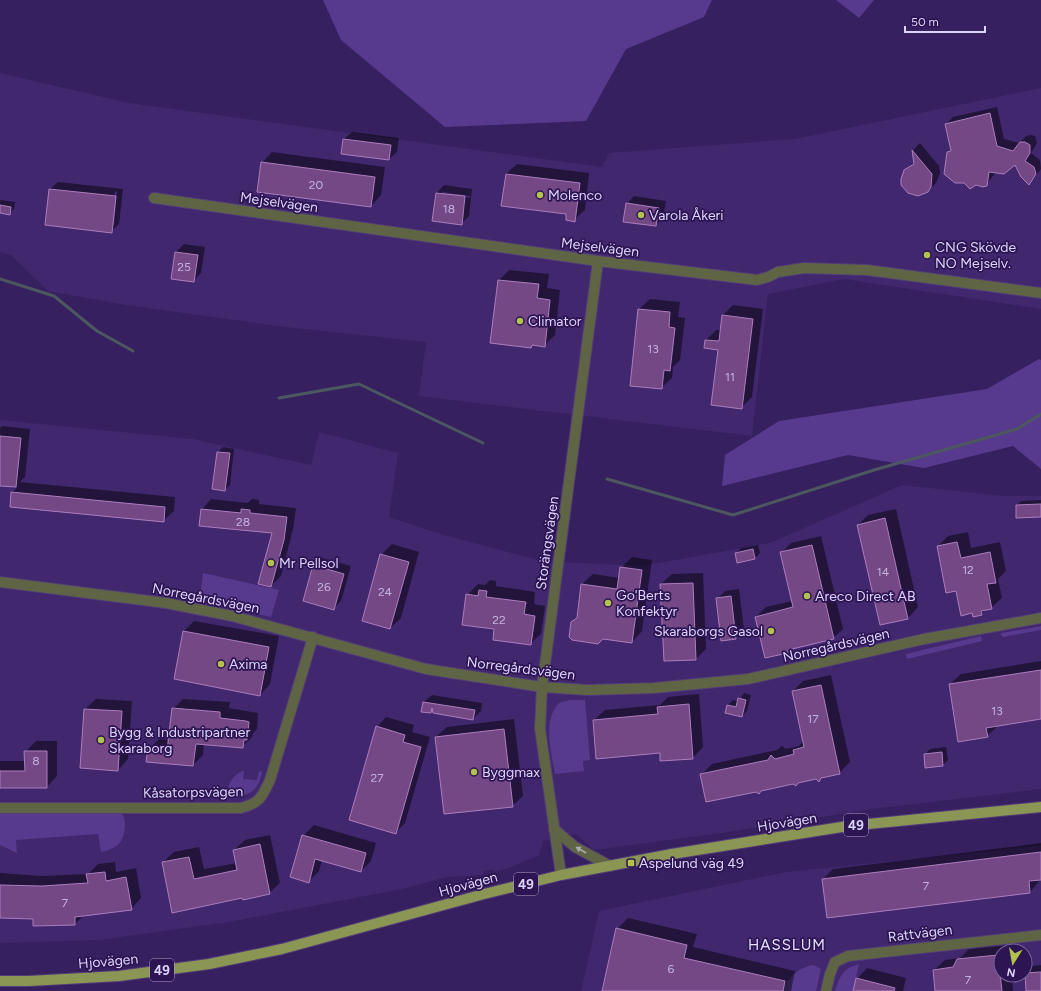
<svg xmlns="http://www.w3.org/2000/svg" width="1041" height="991" viewBox="0 0 1041 991" font-family="Figtree,sans-serif">
  <style>
    .built { fill: #41276e; fill-rule: evenodd }
    .green { fill: #573a8e }
    .shadow { fill: #0007; fill-rule: evenodd }
    .lines { fill: none; stroke-linecap: round; stroke-linejoin: round }
    .stream { stroke: #4c575f; stroke-width: 3 }
    .building { fill: #744885; stroke: #ac7dbe }
    .minor-casing { stroke: #523d78; stroke-width: 12 }
    .major-casing { stroke: #523d78; stroke-width: 12 }
    .minor { stroke: #5f6445; stroke-width: 10 }
    .major { stroke: #8c9654; stroke-width: 10 }
    .oneway { fill: #aba8b3 }
    .poi-dot { fill: #b3c24b; stroke: #2d1553; stroke-width: 1.5 }
    .labels { text-anchor: middle; stroke-width: 3.5; stroke-linejoin: round; paint-order: stroke }
    .number-label { font-size: 12px; fill: #c4b2de }
    .shield { fill: #2d1553; stroke: #a99bc9; stroke-width: 1 }
    .shield-label { font-size: 13px; font-weight: bold; fill: #ded5fc }
    .poi-label { font-size: 14px; fill: #ded5fc; stroke: #2d1553; text-anchor: start }
    .street-label { font-size: 14px; fill: #ded5fc; stroke: #2d1553 }
    .neighbourhood-label { font-size: 15px; letter-spacing: 1px; fill: #e6dffe; stroke: #2d1553 }
  </style>
  <rect width="100%" height="100%" fill="#37205f"/>
  <g class="built">
    <polygon points="0,73 129,103 602,167 609,153 795,139 1041,88 1041,309 844,279 768,294 752,436 419,396 426,342 285,327 126,305 48,291 11,255 0,252"/>
    <polygon points="0,420 193,439 311,465 319,432 398,453 389,517 444,535 542,561 642,566 770,543 902,485 1004,496 1041,496 1041,789 872,809 722,833 594,850 576,834 543,841 539,855 509,868 495,872 492,870 485,871 482,875 447,877 402,889 229,922 99,940 0,943"/>
    <path d="M1041,846V991H581L599,911L786,872ZM1001,951H1025V975H1001Z"/>
  </g>
  <g class="green">
    <polygon points="323,0 712,0 704,17 626,49 586,121 445,127 341,40"/>
    <polygon points="836,0 874,0 859,18"/>
    <polygon points="1039,359 1041,360 1041,469 1013,446 924,468 848,455 722,486 725,455 779,421 987,389"/>
    <polygon points="203,573 279,590 271,617 203,602 200,599"/>
    <polygon points="1041,626 1041,630 1003,637 1001,635 1001,633"/>
    <polygon points="981,636 982,641 907,659 906,654"/>
    <path d="M570,700H585L590,760L583,761L584,771L555,774C551,751 542,721 559,703Z"/>
    <path d="M244,771L243,779L257,780L259,771L262,772C258,795 245,796 225,798C227,788 232,773 244,771Z"/>
    <path d="M0,814H122C125,818 125,822 125,827C124,843 116,849 101,852L98,834L16,840L17,853L0,845Z"/>
    <path d="M859,964L853,991H835C839,976 844,968 859,964Z"/>
    <path d="M814,965L821,969L816,991H783C786,978 801,966 814,965Z"/>
  </g>
  <g class="shadow">
    <polygon points="997,107 1004,139 1019,143 1026,136 1031,135 1035,136 1037,143 1031,153 1040,160 1041,169 1029,184 1015,163 996,172 985,186 948,152 952,149 946,124 953,117"/>
    <polygon points="352,132 399,138 397,152 389,159 344,139"/>
    <polygon points="920,143 939,166 940,173 936,183 928,191 918,195 913,195 905,189 905,171 915,162 913,150"/>
    <polygon points="272,152 385,167 381,195 371,206 262,163"/>
    <polygon points="517,164 589,173 585,210 574,220 568,214 506,174"/>
    <path d="M58,182L123,189L119,224L111,232L50,189ZM115,191L117,192L114,225H112Z"/>
    <path d="M444,185L472,189L469,216L461,224L437,193ZM442,192L470,196V198L442,194Z"/>
    <polygon points="634,196 666,201 663,218 656,225 627,204"/>
    <polygon points="0,200 15,202 14,209 9,214 0,212"/>
    <polygon points="184,244 205,247 201,273 193,281 176,252"/>
    <polygon points="509,270 549,274 547,288 560,290 555,335 544,346 533,345 531,347 499,280"/>
    <polygon points="650,299 680,302 678,317 685,318 680,360 673,367 672,378 661,388 639,309"/>
    <polygon points="733,305 763,309 752,397 741,408 719,349 706,340 716,330 721,330 723,315"/>
    <polygon points="2,426 30,429 25,477 20,482 175,497 174,511 163,521 12,492 18,487 0,485 0,428"/>
    <polygon points="223,447 234,449 230,485 225,490 218,452"/>
    <polygon points="211,499 248,503 252,499 259,500 259,504 296,508 293,529 281,576 271,586 273,533 200,525 202,509"/>
    <polygon points="1041,500 1041,516 1017,505 1021,501"/>
    <polygon points="896,509 918,607 908,618 881,624 858,525 868,515"/>
    <polygon points="968,532 971,548 1000,542 1006,571 998,579 1002,598 991,608 986,609 981,614 973,612 956,590 938,546 948,536"/>
    <polygon points="821,536 843,629 833,638 792,648 788,652 756,617 766,607 792,601 781,553 791,543"/>
    <polygon points="392,544 419,552 401,618 390,628 381,555"/>
    <polygon points="758,545 760,553 755,558 736,553 741,548"/>
    <polygon points="632,557 652,560 642,631 632,642 572,623 578,616 582,584 593,574 620,578 621,568"/>
    <polygon points="322,558 351,566 341,601 333,609 304,601 314,565"/>
    <polygon points="703,573 706,649 696,659 661,584 672,574"/>
    <polygon points="490,580 496,581 496,586 535,592 534,604 545,606 541,634 530,644 495,629 467,595 478,584 485,585"/>
    <polygon points="739,589 744,630 736,638 722,639 717,599 725,591"/>
    <polygon points="194,621 279,636 270,684 260,695 175,678 184,631"/>
    <polygon points="1041,661 1041,718 998,726 987,736 950,684 961,674"/>
    <polygon points="831,675 850,762 839,773 823,777 819,780 816,778 763,789 759,793 702,774 712,764 777,750 782,746 786,749 799,746 803,741 793,691 803,681"/>
    <polygon points="744,693 751,695 747,711 742,716 727,712 728,705 733,700 738,701"/>
    <polygon points="699,694 703,747 693,758 661,752 594,720 605,710 660,705 668,697"/>
    <polygon points="432,695 482,703 481,711 473,719 433,709 430,712 424,702"/>
    <polygon points="96,699 132,701 128,759 118,770 85,709"/>
    <polygon points="183,699 230,702 229,708 258,713 257,729 253,733 252,737 242,747 204,743 203,755 193,765 149,749 159,739 169,740 173,709"/>
    <polygon points="386,717 414,725 412,732 430,737 405,823 396,832 377,727"/>
    <polygon points="514,719 523,796 512,806 436,737 447,727"/>
    <polygon points="36,741 57,741 57,776 47,787 0,787 0,761 25,761 25,752"/>
    <polygon points="946,747 948,760 943,765 925,754 930,749"/>
    <polygon points="314,825 376,843 371,861 361,871 322,860 319,871 308,882 303,836"/>
    <polygon points="270,835 280,883 269,893 243,897 173,912 163,862 174,852 199,847 204,869 237,863 234,850 245,840"/>
    <polygon points="1041,843 1041,879 1030,892 823,879 833,869"/>
    <polygon points="115,862 116,872 136,868 141,898 131,909 84,915 75,924 34,918 0,916 0,873 42,876 88,874 98,864"/>
    <polygon points="628,918 697,934 693,947 795,971 791,991 607,991 617,929"/>
    <polygon points="1008,945 1009,951 1001,951 1001,975 1012,975 1013,991 936,991 934,970 945,960 960,958 969,949"/>
    <polygon points="1041,965 1041,991 1027,991 1025,974 1033,966"/>
    <polygon points="867,968 906,978 903,991 854,991 857,979"/>
  </g>
  <g class="lines">
    <g class="stream">
      <polyline points="0,279 54,296 97,331 133,351"/>
      <polyline points="279,398 359,384 483,443"/>
      <polyline points="607,479 733,515 874,470 1017,429 1041,414"/>
    </g>
  </g>
  <g class="building">
    <polygon points="990,113 997,146 1013,151 1020,142 1025,142 1030,145 1030,153 1025,161 1034,167 1036,174 1029,185 1021,177 1015,165 1004,174 989,172 987,186 983,187 976,185 970,189 964,183 955,183 944,174 947,152 951,151 945,124"/>
    <polygon points="343,139 391,145 389,160 341,154"/>
    <polygon points="912,150 932,174 931,187 928,192 918,196 908,193 901,185 901,179 904,170 914,164"/>
    <polygon points="261,162 375,177 371,207 257,192"/>
    <polygon points="506,174 580,183 575,222 566,220 566,214 501,206"/>
    <polygon points="49,189 116,196 112,233 45,225"/>
    <polygon points="436,193 465,196 462,225 432,221"/>
    <polygon points="626,203 659,208 656,226 623,222"/>
    <polygon points="0,205 11,207 10,215 0,213"/>
    <polygon points="175,252 198,255 194,282 171,279"/>
    <polygon points="498,280 539,284 537,298 550,300 545,347 532,345 531,348 490,343"/>
    <polygon points="638,309 670,312 669,327 675,328 670,371 664,370 662,389 630,386"/>
    <polygon points="722,315 753,319 742,409 711,405 718,350 704,348 705,340 719,341"/>
    <polygon points="0,436 21,438 16,487 0,486"/>
    <polygon points="217,452 230,453 225,491 212,489"/>
    <polygon points="11,492 165,507 164,522 10,507"/>
    <polygon points="1041,504 1041,517 1016,518 1016,505"/>
    <polygon points="201,509 241,513 241,509 250,510 250,513 287,517 284,540 271,587 258,584 272,533 199,526"/>
    <polygon points="885,518 908,619 880,625 857,525"/>
    <polygon points="957,542 961,558 990,552 996,583 987,584 992,609 981,611 982,615 973,617 972,613 961,616 956,591 946,593 937,546"/>
    <polygon points="812,545 834,639 788,650 788,653 765,658 755,617 793,607 780,552"/>
    <polygon points="753,549 755,559 737,563 735,553"/>
    <polygon points="380,554 409,562 390,629 362,621"/>
    <polygon points="313,565 344,574 334,610 303,601"/>
    <polygon points="620,567 642,570 632,643 603,639 598,644 572,640 569,637 571,622 577,618 581,584 617,589"/>
    <polygon points="693,583 696,660 664,661 660,584"/>
    <polygon points="479,590 487,591 486,597 526,602 524,614 535,616 531,645 493,640 494,629 462,625 466,594 478,596"/>
    <polygon points="731,596 736,639 721,641 716,598"/>
    <polygon points="183,631 269,647 260,696 174,679"/>
    <polygon points="1041,670 1041,719 986,728 988,737 958,742 949,684"/>
    <polygon points="821,685 840,774 821,778 819,782 816,779 798,783 796,786 793,784 761,791 759,794 756,792 706,802 700,774 768,760 771,755 775,759 794,754 793,750 804,747 792,691"/>
    <polygon points="738,698 746,700 742,717 725,713 727,705 736,707"/>
    <polygon points="423,702 475,710 473,720 433,713 432,708 431,713 421,712"/>
    <polygon points="689,704 693,759 660,761 660,753 596,759 593,720 658,714 657,707"/>
    <polygon points="172,708 220,712 220,718 246,721 249,722 247,740 244,740 243,748 196,744 193,766 146,762 148,749 167,751"/>
    <polygon points="84,709 122,711 118,771 80,768"/>
    <polygon points="376,726 405,735 403,742 421,747 396,834 349,820"/>
    <polygon points="504,729 513,807 444,814 435,737"/>
    <polygon points="24,751 47,751 47,788 0,788 0,771 25,771"/>
    <polygon points="942,752 943,766 925,768 924,754"/>
    <polygon points="302,835 366,853 361,872 315,859 309,883 290,877"/>
    <polygon points="260,844 270,894 243,900 242,898 172,913 162,862 189,857 194,879 237,870 233,850"/>
    <polygon points="1041,852 1041,880 1029,881 1030,893 827,918 822,879"/>
    <polygon points="105,872 106,881 126,877 132,910 75,917 75,925 33,926 33,919 0,918 0,885 42,886 88,883 86,874"/>
    <polygon points="616,928 687,945 684,958 785,981 783,991 602,991"/>
    <polygon points="998,955 1002,991 935,991 933,970 953,967 957,959"/>
    <polygon points="1041,972 1041,991 1026,991 1025,973"/>
    <polygon points="856,978 895,988 894,991 853,991"/>
  </g>
  <g class="lines">
    <defs>
      <g id="minor">
        <polyline points="154,198 598,261 757,280 768,277 778,272 804,268 867,270 1041,293"/>
        <polyline points="0,582 166,603 232,616 426,669 542,687 588,690 654,688 748,679 924,639 1041,618"/>
        <path d="M0,808H241C260,803 262,797 270,780L313,637"/>
        <polyline points="554,829 575,847 610,866"/>
        <polyline points="561,875 540,729 542,687 598,261"/>
        <polyline points="826,991 830,974 835,962 848,956 1041,935"/>
      </g>
      <polyline id="major" points="0,981 29,981 119,976 209,964 282,949 484,894 561,875 672,854 848,826 1041,807"/>
    </defs>
    <use href="#minor" class="minor-casing"/>
    <use href="#major" class="major-casing"/>
    <use href="#minor" class="minor"/>
    <use href="#major" class="major"/>
  </g>
  <defs><path id="oneway-solid" d="M-6-.8H1V-3.2L6.5 0L1 3.2V.8H-6Z"/></defs>
  <use class="oneway" href="#oneway-solid" transform="translate(581 850) rotate(-150)"/>
  <g class="poi-dot">
    <circle cx="540" cy="195" r="4"/>
    <circle cx="641" cy="215" r="4"/>
    <circle cx="927" cy="255" r="4"/>
    <circle cx="520" cy="321" r="4"/>
    <circle cx="271" cy="563" r="4"/>
    <circle cx="807" cy="596" r="4"/>
    <circle cx="608" cy="603" r="4"/>
    <circle cx="771" cy="631" r="4"/>
    <circle cx="221" cy="664" r="4"/>
    <circle cx="101" cy="740" r="4"/>
    <circle cx="474" cy="772" r="4"/>
    <rect x="627" y="859" width="8" height="8" rx="2"/>
  </g>
  <g class="labels">
    <g class="number-label">
      <text x="316" y="189">20</text>
      <text x="449" y="213">18</text>
      <text x="184" y="271">25</text>
      <text x="653" y="353">13</text>
      <text x="730" y="381">11</text>
      <text x="243" y="526">28</text>
      <text x="968" y="574">12</text>
      <text x="883" y="576">14</text>
      <text x="324" y="591">26</text>
      <text x="385" y="596">24</text>
      <text x="499" y="624">22</text>
      <text x="997" y="715">13</text>
      <text x="813" y="723">17</text>
      <text x="36" y="765">8</text>
      <text x="377" y="782">27</text>
      <text x="926" y="890">7</text>
      <text x="65" y="907">7</text>
      <text x="671" y="973">6</text>
      <text x="968" y="984">7</text>
    </g>
    <g class="shield">
      <rect x="844" y="814" width="24" height="22" rx="3"/>
      <rect x="514" y="873" width="24" height="22" rx="3"/>
      <rect x="150" y="959" width="24" height="22" rx="3"/>
    </g>
    <g class="shield-label">
      <text x="856" y="830">49</text>
      <text x="526" y="889">49</text>
      <text x="162" y="975">49</text>
    </g>
    <g class="poi-label">
      <text x="548" y="200">Molenco</text>
      <text x="649" y="220">Varola Åkeri</text>
      <text x="935" y="252">CNG Skövde<tspan x="935" dy="16">NO Mejselv.</tspan></text>
      <text x="528" y="326">Climator</text>
      <text x="279" y="568">Mr Pellsol</text>
      <text x="616" y="600">Go'Berts<tspan x="616" dy="16">Konfektyr</tspan></text>
      <text x="815" y="601">Areco Direct AB</text>
      <text x="763" y="636" text-anchor="end">Skaraborgs Gasol</text>
      <text x="229" y="669">Axima</text>
      <text x="109" y="737">Bygg &amp; Industripartner<tspan x="109" dy="16">Skaraborg</tspan></text>
      <text x="482" y="777">Byggmax</text>
      <text x="639" y="868">Aspelund väg 49</text>
    </g>
    <g class="street-label">
      <text transform="translate(279 202) rotate(8)" y="5">Mejselvägen</text>
      <text transform="translate(600 247) rotate(7)" y="5">Mejselvägen</text>
      <text transform="translate(547 543) rotate(-82)" y="5">Storängsvägen</text>
      <text transform="translate(206 598) rotate(11)" y="5">Norregårdsvägen</text>
      <text transform="translate(836 645) rotate(-13)" y="5">Norregårdsvägen</text>
      <text transform="translate(521 668) rotate(7)" y="5">Norregårdsvägen</text>
      <text transform="translate(193 792) rotate(-1)" y="5">Kåsatorpsvägen</text>
      <text transform="translate(787 822) rotate(-9)" y="5">Hjovägen</text>
      <text transform="translate(468 884) rotate(-15)" y="5">Hjovägen</text>
      <text transform="translate(920 933) rotate(-7)" y="5">Rattvägen</text>
      <text transform="translate(108 961) rotate(-5)" y="5">Hjovägen</text>
    </g>
    <g class="neighbourhood-label">
      <text x="787" y="950">HASSLUM</text>
    </g>
  </g>
  <g transform="translate(1013 963) rotate(191)"><circle r="19" fill="#2d1553" stroke="#746297"/>
  <path d="M0-3L7 15L0 10L-7 15Z" fill="#b3c24b"/>
  <text y="-6" font-size="11" font-weight="bold" text-anchor="middle" fill="#ded5fc">N</text>
  </g>
  <path d="M905 26v6h80v-6" fill="none" stroke="#ded5fc" stroke-width="2"/>
  <text x="911" y="26" font-size="12" fill="#ded5fc" stroke="#2d1553" stroke-width="3" paint-order="stroke">50 m</text>
</svg>
